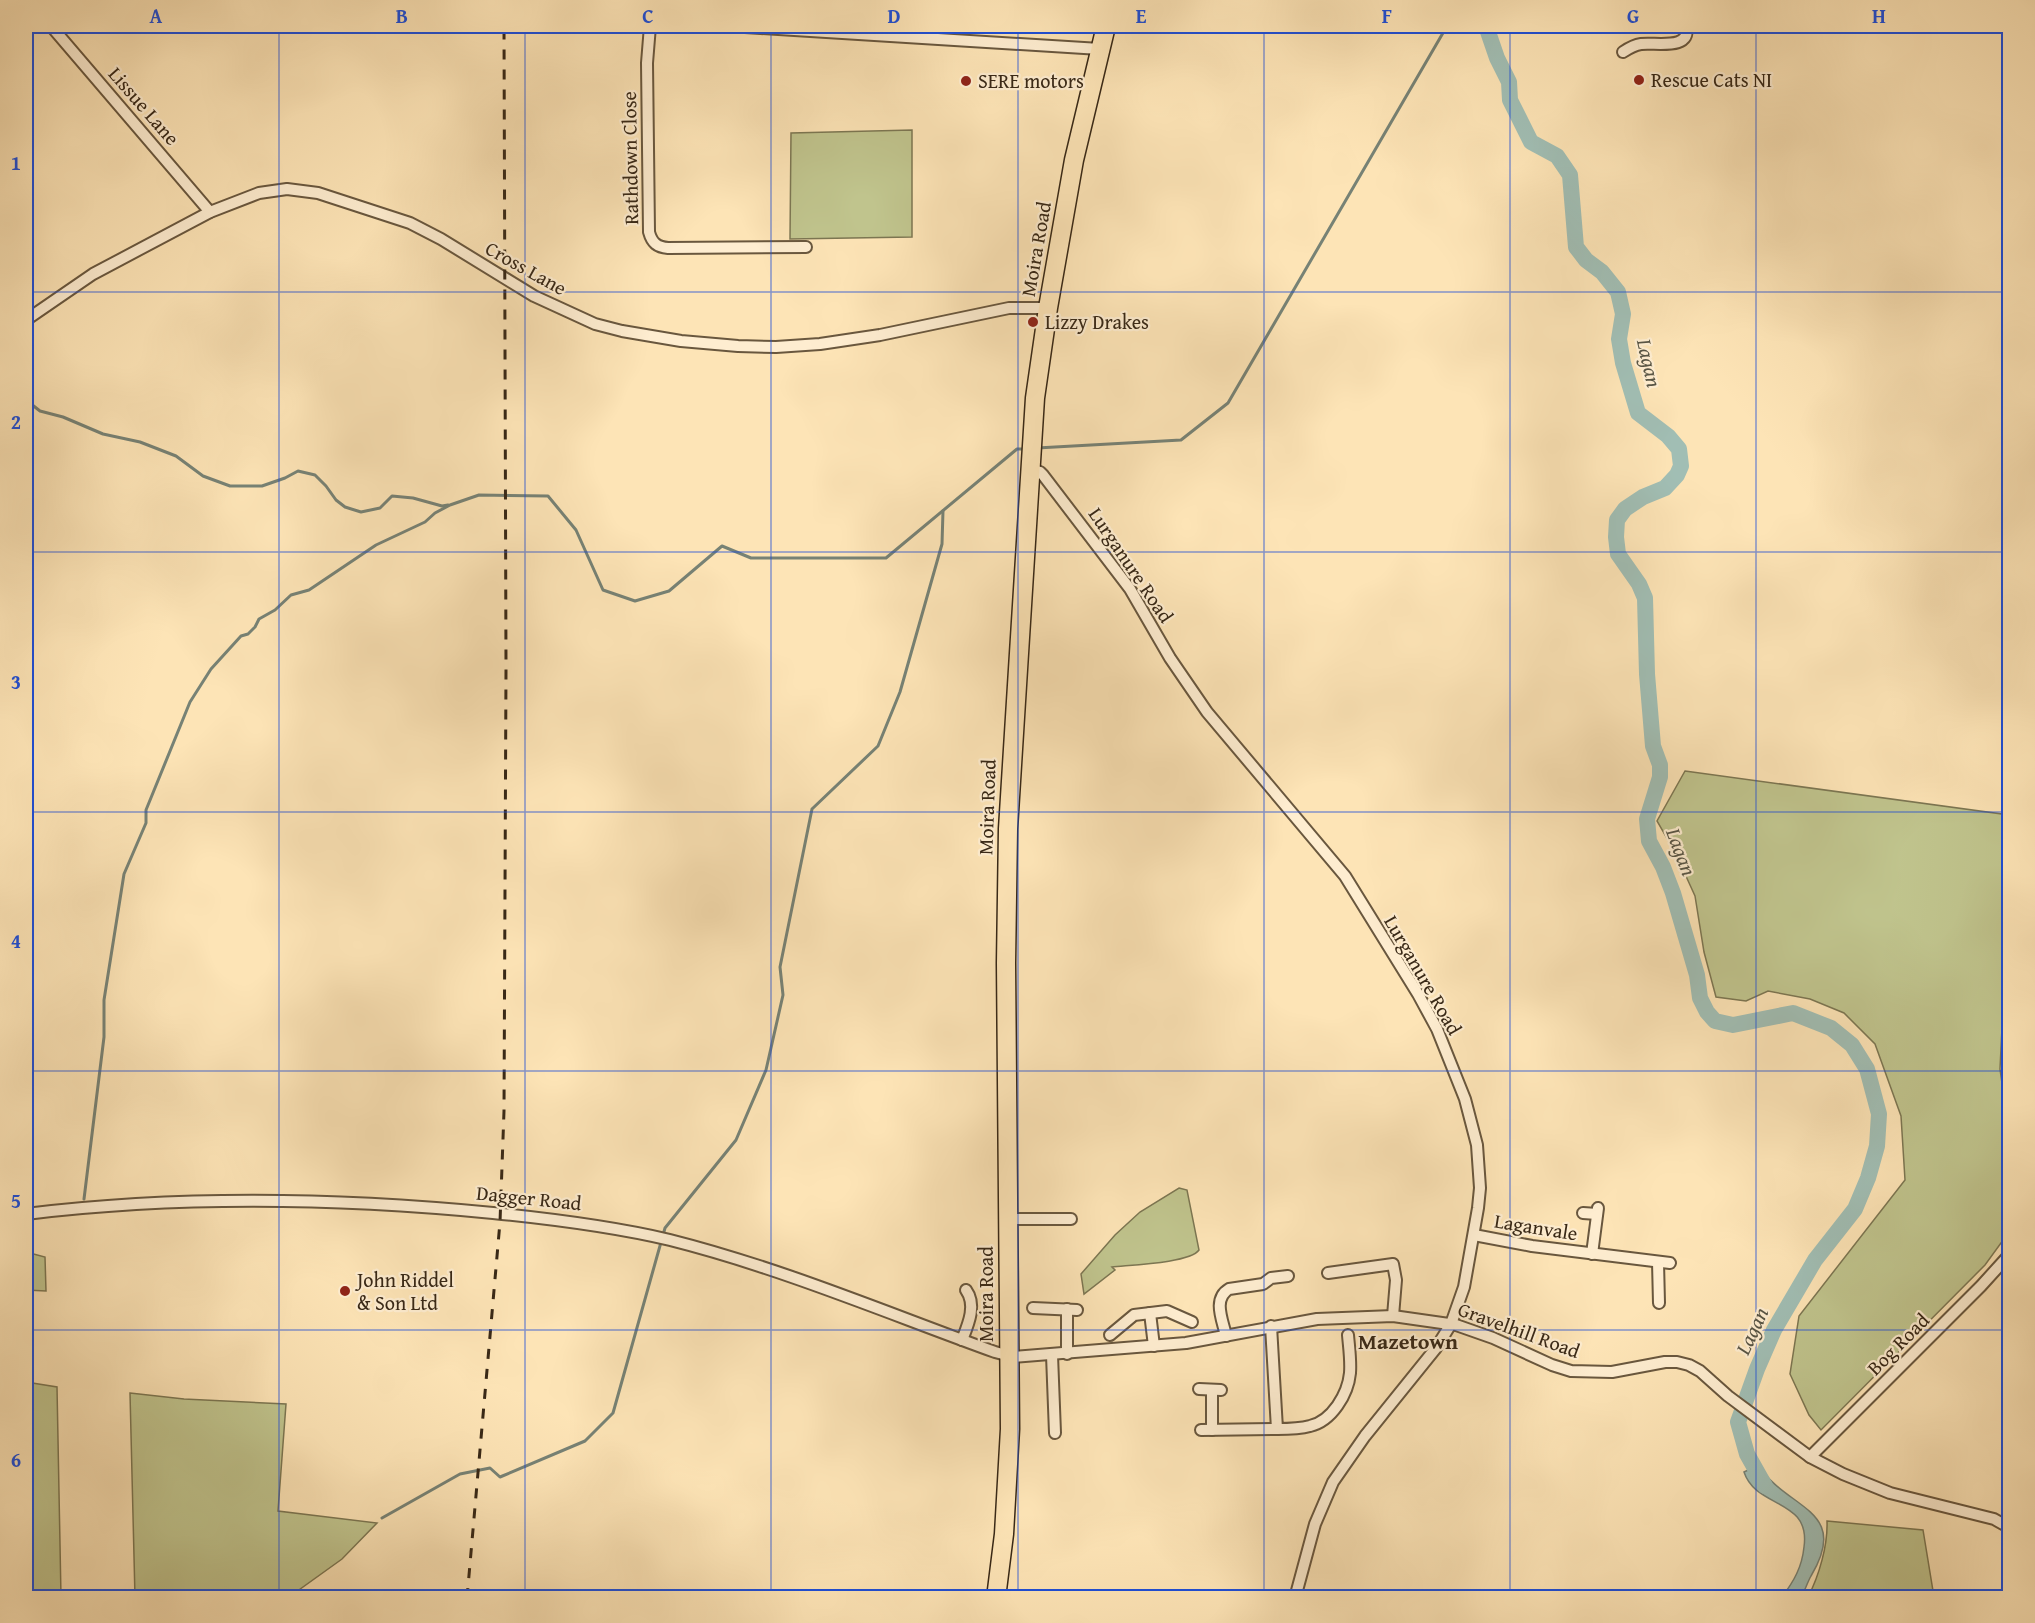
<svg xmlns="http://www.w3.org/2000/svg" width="2035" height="1623" viewBox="0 0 2035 1623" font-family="'Gentium Book Plus',serif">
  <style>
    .green { fill: #c0c48d; stroke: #7c7652; stroke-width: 1.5 }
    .water { fill: #a1beb4; stroke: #778275; stroke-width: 1.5 }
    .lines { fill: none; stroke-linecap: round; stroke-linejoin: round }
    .stream { stroke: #778275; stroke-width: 3 }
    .river { stroke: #a1beb4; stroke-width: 16 }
    .minor-casing { stroke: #69573e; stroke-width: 14 }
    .trunk-casing { stroke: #382816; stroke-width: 21 }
    .minor { stroke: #feedd0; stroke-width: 10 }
    .trunk { stroke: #fde4b6; stroke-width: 18 }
    .rail { stroke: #382816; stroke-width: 3; stroke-dasharray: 10 10; stroke-linecap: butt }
    .grid { fill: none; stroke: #1d4ed8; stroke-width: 1.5; stroke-opacity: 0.55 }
    .poi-dot { fill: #8f2418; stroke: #feedd0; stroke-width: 2 }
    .labels { text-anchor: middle; stroke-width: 4.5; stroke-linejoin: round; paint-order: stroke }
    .poi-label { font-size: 20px; fill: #382816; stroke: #feedd0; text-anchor: start }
    .street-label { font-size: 20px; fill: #382816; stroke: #feedd0 }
    .water-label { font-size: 21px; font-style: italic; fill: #585545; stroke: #feedd0 }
    .quarter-label { font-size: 22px; font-weight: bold; fill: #382816; stroke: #feedd0 }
    .neatline { fill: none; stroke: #1d4ed8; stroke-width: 2 }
    .grid-label { font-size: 20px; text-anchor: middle; font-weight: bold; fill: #1d4ed8 }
  </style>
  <rect width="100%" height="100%" fill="#fde4b6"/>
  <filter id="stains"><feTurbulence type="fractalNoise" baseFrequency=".00333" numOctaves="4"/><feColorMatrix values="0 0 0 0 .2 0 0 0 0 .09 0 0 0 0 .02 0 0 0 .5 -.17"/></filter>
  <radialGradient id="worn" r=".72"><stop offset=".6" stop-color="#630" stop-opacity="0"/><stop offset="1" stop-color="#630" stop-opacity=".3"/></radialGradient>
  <g class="green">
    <polygon points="912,130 912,237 790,239 791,133"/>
    <polygon points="1685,771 2009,815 2009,856 2002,875 2009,877 2010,983 2006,993 2002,1028 2000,1069 2010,1141 2009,1232 1985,1265 1821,1430 1809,1415 1790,1374 1799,1316 1905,1180 1901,1116 1875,1044 1844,1013 1810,999 1768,991 1746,1001 1716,997 1704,952 1695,896 1675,852 1657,821"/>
    <path d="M1179,1188L1187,1190L1199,1250C1190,1263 1129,1265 1112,1267L1115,1270L1084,1294L1081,1274L1115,1235L1140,1212Z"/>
    <polygon points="26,1252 45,1257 46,1291 26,1290"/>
    <polygon points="26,1382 57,1387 61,1597 26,1597"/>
    <polygon points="130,1393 184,1399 286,1404 278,1511 377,1523 342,1559 289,1597 135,1597"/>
    <path d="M1827,1521L1923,1530L1934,1597H1808C1819,1576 1828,1545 1827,1521Z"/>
  </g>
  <path class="water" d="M1759,1465C1784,1509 1852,1508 1811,1576C1807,1583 1805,1591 1801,1597H1782C1794,1581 1802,1567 1804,1547C1811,1498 1756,1509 1744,1472Z"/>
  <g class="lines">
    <g class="stream">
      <polyline points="26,400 40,411 63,417 103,434 140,442 176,456 203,476 230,486 262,486 285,478 298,471 315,475 326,486 336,500 345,507 361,512 380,508 392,496 413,498 442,506 448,505"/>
      <polyline points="1037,448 1181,440 1228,403 1447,26"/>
      <polyline points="84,1199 104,1037 104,1000 124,874 146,823 146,810 190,702 211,669 241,636 248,634 255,627 259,619 275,610 291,595 309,590 376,545 425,522 435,513 450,505 479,495 548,496 576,530 603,590 635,601 669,591 722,546 751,558 886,558 1017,449 1025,449"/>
      <polyline points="382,1518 460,1474 490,1468 500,1477 585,1441 613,1413 665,1228 736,1140 766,1070 783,995 780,967 812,809 878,746 900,692 942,544 943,511"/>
    </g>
    <polyline class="river" points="1486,26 1497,58 1509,82 1510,100 1531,142 1557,156 1570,175 1576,247 1586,260 1602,272 1618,292 1623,314 1619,339 1623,363 1638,413 1668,436 1679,449 1681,466 1677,475 1665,488 1643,497 1625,509 1617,520 1616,537 1618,554 1639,584 1645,598 1647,674 1653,746 1660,765 1660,777 1647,819 1649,841 1663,867 1673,893 1697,975 1700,998 1707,1012 1715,1021 1733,1025 1793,1013 1831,1028 1852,1045 1867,1069 1879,1114 1877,1146 1868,1178 1855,1209 1815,1260 1774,1330 1757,1369 1738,1422 1747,1454 1765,1486"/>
    <defs>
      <g id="minor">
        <polyline points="51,26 210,212"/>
        <path d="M650,26L647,63L649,232C652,243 657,247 668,248L806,247"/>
        <polyline points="729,26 1100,49"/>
        <path d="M1623,52C1629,48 1634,45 1641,44C1655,42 1692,51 1686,26"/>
        <polyline points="26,320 93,274 210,212 259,193 287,189 318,193 410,223 441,239 534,296 595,324 622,331 681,341 738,346 776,347 820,344 880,335 1009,308 1048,308"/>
        <polyline points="1031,470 1040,472 1043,475 1130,589 1170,658 1207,712 1345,876 1418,994 1437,1029 1465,1099 1477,1145 1480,1188 1478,1208 1464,1287 1451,1324 1436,1348 1365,1436 1333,1482 1315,1524 1295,1598"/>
        <polyline points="1583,1213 1597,1214"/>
        <path d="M26,1214C180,1195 338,1198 493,1213C553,1219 611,1226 670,1240C781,1268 887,1313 995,1352L1014,1357L1186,1343L1317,1319L1393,1316L1456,1325L1493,1338L1552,1365L1571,1371L1612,1372L1665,1362H1677L1689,1365L1700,1371L1728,1396L1810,1457L1843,1474L1890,1493L1994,1519L2010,1528"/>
        <polyline points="1007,1219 1071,1219"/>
        <polyline points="1474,1235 1532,1246 1670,1263"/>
        <polyline points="1592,1254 1598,1208"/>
        <polyline points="1658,1262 1659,1303"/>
        <polyline points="1328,1273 1393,1264 1396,1280 1393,1316"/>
        <polyline points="1033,1308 1077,1310"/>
        <polyline points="1150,1313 1154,1346"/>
        <path d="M1271,1326L1277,1429C1288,1429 1299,1429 1310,1426C1332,1421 1348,1394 1350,1373C1351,1360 1349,1347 1348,1335"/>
        <polyline points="1110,1335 1134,1315 1167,1311 1192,1322"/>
        <path d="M1226,1336C1223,1321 1212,1299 1229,1289L1263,1284L1271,1278L1288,1276"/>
        <path d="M962,1340C968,1325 977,1305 966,1290"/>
        <polyline points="1067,1354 1067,1309"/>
        <polyline points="1052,1355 1055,1433"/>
        <polyline points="1199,1389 1221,1390"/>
        <polyline points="1212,1390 1212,1430"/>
        <polyline points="1201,1430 1277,1429"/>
        <polyline points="1810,1457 1981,1286 2010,1254"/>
      </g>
      <polyline id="trunk" points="996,1598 1004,1534 1010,1429 1006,963 1008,829 1035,398 1048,308 1074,160 1106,26"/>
    </defs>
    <use href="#minor" class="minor-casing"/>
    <use href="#trunk" class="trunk-casing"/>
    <use href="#minor" class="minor"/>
    <use href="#trunk" class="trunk"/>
    <polyline class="rail" points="467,1598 500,1222 504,1111 506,668 504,26"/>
  </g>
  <path class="grid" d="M279,26V1598M525,26V1598M771,26V1598M1018,26V1598M1264,26V1598M1510,26V1598M1756,26V1598M26,292H2010M26,552H2010M26,812H2010M26,1071H2010M26,1330H2010"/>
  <g class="poi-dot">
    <circle cx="1639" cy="80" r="6"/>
    <circle cx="966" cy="81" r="6"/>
    <circle cx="1033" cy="322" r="6"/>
    <circle cx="345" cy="1291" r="6"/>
  </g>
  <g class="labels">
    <g class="poi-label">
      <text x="1651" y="87">Rescue Cats NI</text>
      <text x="978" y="88">SERE motors</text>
      <text x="1045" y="329">Lizzy Drakes</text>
      <text x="357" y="1287">John Riddel<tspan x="357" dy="23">&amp; Son Ltd</tspan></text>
    </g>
    <g class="street-label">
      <text transform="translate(144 106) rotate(49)" y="7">Lissue Lane</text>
      <text transform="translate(630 158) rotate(-91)" y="7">Rathdown Close</text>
      <text transform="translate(1036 249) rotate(-80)" y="7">Moira Road</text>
      <text transform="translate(526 268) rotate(29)" y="7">Cross Lane</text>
      <text transform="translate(1131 565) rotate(56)" y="7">Lurganure Road</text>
      <text transform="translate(987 807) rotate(-88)" y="7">Moira Road</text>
      <text transform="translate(1423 975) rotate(60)" y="7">Lurganure Road</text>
      <text transform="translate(529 1198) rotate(6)" y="7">Dagger Road</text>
      <text transform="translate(1536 1227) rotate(9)" y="7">Laganvale</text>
      <text transform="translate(986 1294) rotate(-90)" y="7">Moira Road</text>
      <text transform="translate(1519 1330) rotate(20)" y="7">Gravelhill Road</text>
      <text transform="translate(1898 1344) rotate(-45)" y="7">Bog Road</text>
    </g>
    <g class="water-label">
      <text transform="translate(1649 363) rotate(77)" y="7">Lagan</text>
      <text transform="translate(1681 852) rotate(69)" y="7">Lagan</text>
      <text transform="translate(1752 1331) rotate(-65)" y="7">Lagan</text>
    </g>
    <g class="quarter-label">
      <text x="1408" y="1349">Mazetown</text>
    </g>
  </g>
  <rect width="2035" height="1623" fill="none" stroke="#fde4b6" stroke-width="66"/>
  <rect x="33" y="33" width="1969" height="1557" class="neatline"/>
  <g class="grid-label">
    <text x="156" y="23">A</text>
    <text x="402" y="23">B</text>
    <text x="648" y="23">C</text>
    <text x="894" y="23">D</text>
    <text x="1141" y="23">E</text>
    <text x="1387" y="23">F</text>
    <text x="1633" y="23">G</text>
    <text x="1879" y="23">H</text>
    <text x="16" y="170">1</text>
    <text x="16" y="429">2</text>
    <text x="16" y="689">3</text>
    <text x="16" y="948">4</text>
    <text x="16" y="1208">5</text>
    <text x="16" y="1467">6</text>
  </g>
  <rect width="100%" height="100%" filter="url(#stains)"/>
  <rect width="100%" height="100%" fill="url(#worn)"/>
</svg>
